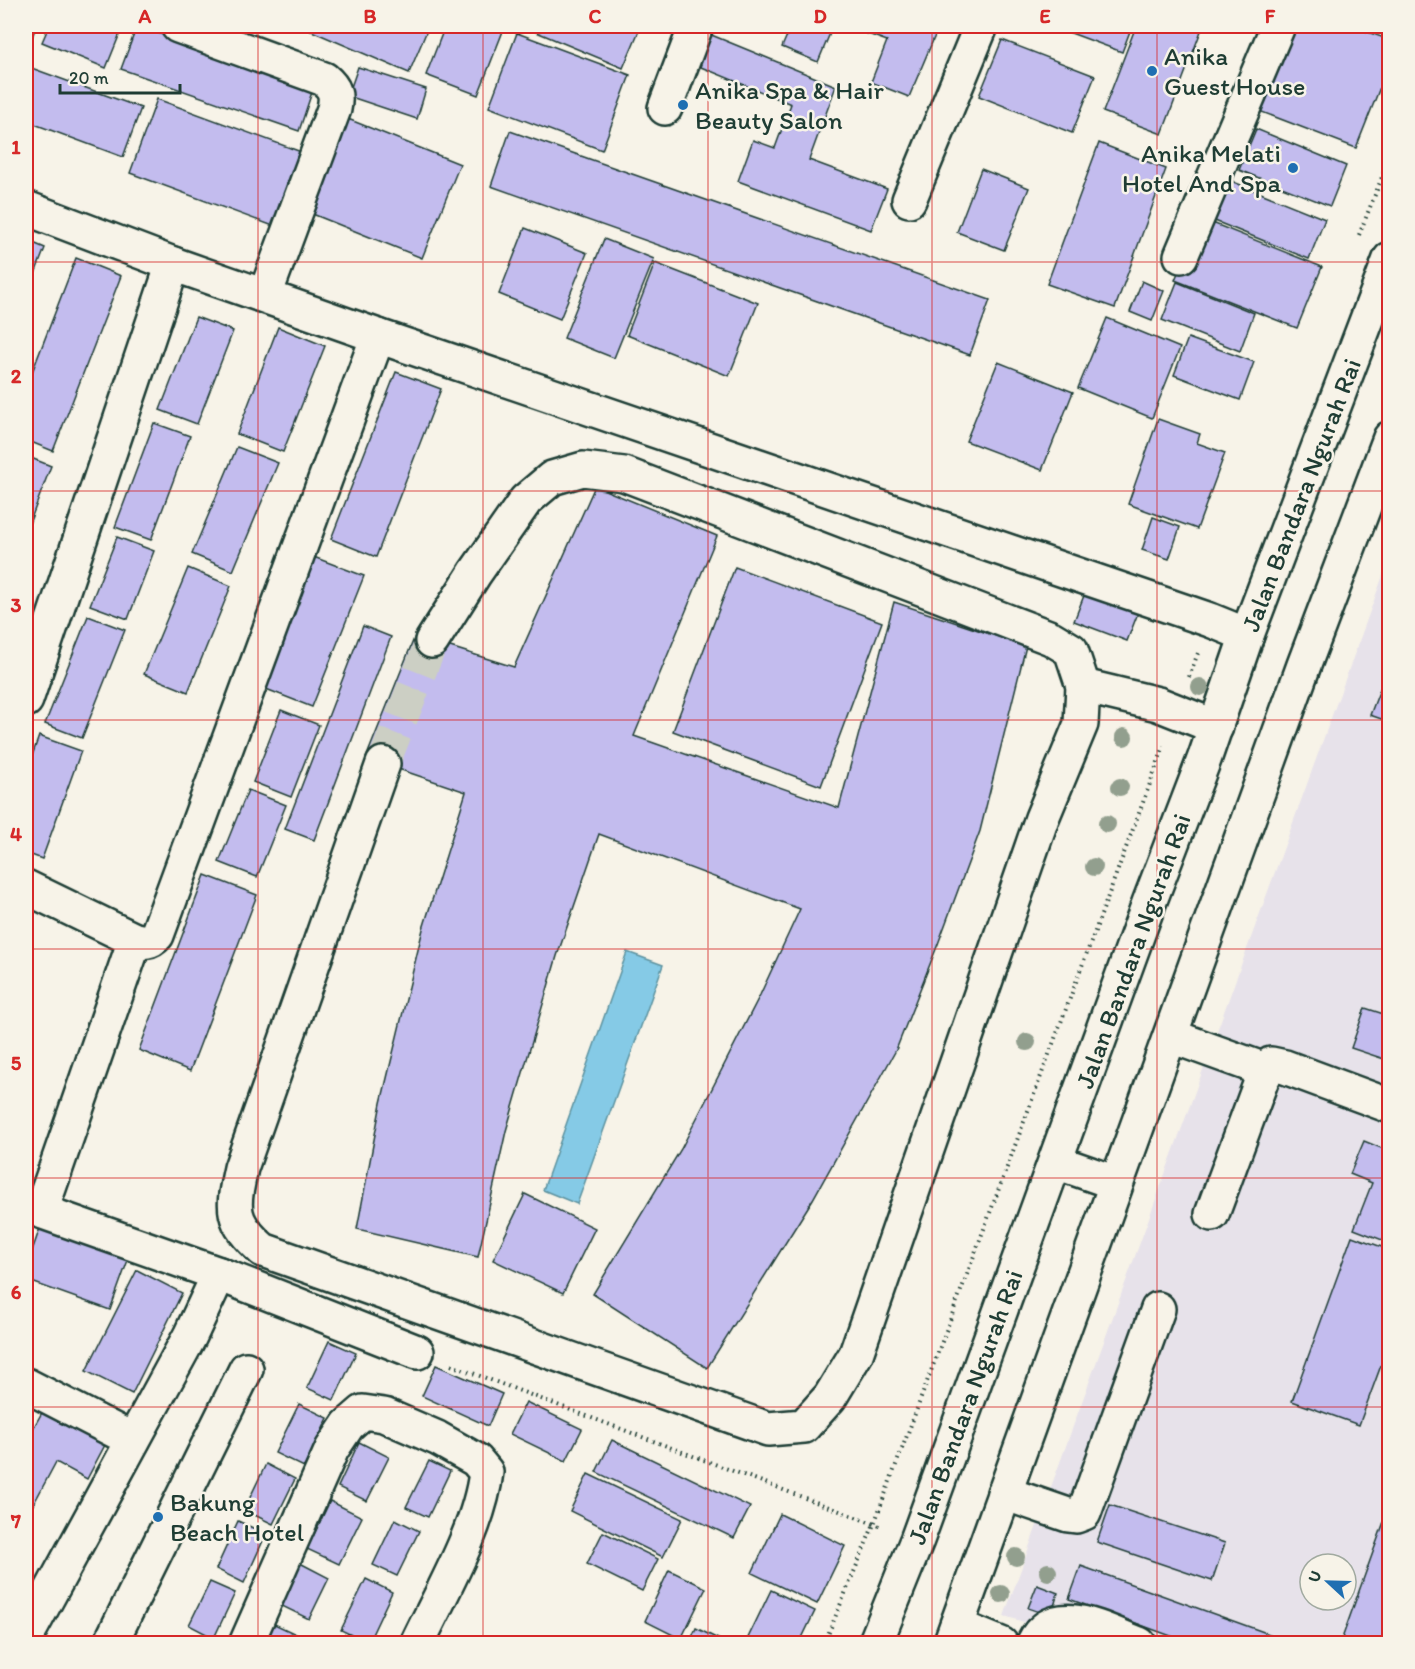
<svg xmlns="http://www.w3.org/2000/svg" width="1415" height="1669" viewBox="0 0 1415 1669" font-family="Itim,sans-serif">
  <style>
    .built { fill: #e7e2ea; fill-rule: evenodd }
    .water { fill: #85cae6; stroke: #5c929f; stroke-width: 1.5 }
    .building { fill: #c3bcee; stroke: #1f3d34; stroke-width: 1.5 }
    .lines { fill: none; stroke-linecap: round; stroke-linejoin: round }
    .minor-tunnel { stroke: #cccfc4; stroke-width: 33; stroke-dasharray: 33 16; stroke-linecap: butt }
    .minor-casing { stroke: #1f3d34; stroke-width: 38 }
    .path { stroke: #1f3d34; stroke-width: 4; stroke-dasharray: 1.5 4.5; stroke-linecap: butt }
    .minor { stroke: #f7f3e8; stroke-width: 33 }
    .tree { fill: #929f8e }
    .grid { fill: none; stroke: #d62828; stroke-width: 1.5; stroke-opacity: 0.55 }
    .poi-dot { fill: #1f6fb2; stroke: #f7f3e8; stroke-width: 2 }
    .labels { text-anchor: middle; stroke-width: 5; stroke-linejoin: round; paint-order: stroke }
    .poi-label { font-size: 26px; fill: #1f3d34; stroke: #f7f3e8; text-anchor: start }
    .street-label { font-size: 26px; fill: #1f3d34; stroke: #f7f3e8 }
    .neatline { fill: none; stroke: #d62828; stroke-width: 2 }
    .grid-label { font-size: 20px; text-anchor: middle; font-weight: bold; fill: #d62828 }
  </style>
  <rect width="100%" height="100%" fill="#f7f3e8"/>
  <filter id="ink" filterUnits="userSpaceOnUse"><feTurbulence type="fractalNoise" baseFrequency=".0167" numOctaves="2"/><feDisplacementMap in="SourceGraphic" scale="12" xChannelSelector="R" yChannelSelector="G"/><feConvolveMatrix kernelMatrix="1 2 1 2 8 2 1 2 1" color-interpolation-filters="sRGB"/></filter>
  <g filter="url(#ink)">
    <path class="built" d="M1389,559V1643H1016L1024,1622L1004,1616ZM1310,1564H1346V1600H1310Z"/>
    <polygon class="water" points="627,952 663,965 577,1204 543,1190"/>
    <g class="building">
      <polygon points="26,26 36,26 30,43 26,42"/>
      <polygon points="49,26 123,26 106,68 42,42"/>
      <polygon points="137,26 314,86 299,131 121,69"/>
      <polygon points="300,26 423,26 428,28 409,73"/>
      <polygon points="445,26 505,26 478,95 426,75"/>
      <polygon points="522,26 641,26 623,68"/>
      <polygon points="765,26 784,26 781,32"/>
      <polygon points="791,26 833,26 818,62 782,47"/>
      <polygon points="846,26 939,26 909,97 871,82 887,41"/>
      <polygon points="1052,26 1132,26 1122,52"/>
      <polygon points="1136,26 1187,26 1201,31 1162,134 1103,112"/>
      <polygon points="1280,26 1351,26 1390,40 1390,62 1356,148 1249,107"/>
      <polygon points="517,33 630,75 602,150 489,107"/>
      <polygon points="709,34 836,86 809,160 887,189 871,230 738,181 753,140 775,148 791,104 696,65"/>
      <polygon points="1002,40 1095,76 1072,133 979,96"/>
      <polygon points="26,66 141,108 123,157 26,121"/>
      <polygon points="358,67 426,89 417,119 348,96"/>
      <polygon points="157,99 304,153 276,227 130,173"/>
      <polygon points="343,117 460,164 422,258 305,211"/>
      <polygon points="1256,129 1346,166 1330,206 1239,170"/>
      <polygon points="510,131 990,300 970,355 491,186"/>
      <polygon points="1099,143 1166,169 1115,308 1047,284"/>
      <polygon points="981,169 1029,188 1004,250 957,232"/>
      <polygon points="1226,179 1325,219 1309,259 1210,219"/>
      <polygon points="1200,218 1322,267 1297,328 1175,280"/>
      <polygon points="525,228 587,253 560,319 499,294"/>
      <polygon points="604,239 654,259 614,358 564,338"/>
      <polygon points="26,240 45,248 26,297"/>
      <polygon points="76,258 121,276 53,451 26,440 26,388"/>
      <polygon points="655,263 758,303 729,376 627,335"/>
      <polygon points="1142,281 1164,291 1152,321 1130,312"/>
      <polygon points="1177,282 1254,313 1240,351 1162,320"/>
      <polygon points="196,317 233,331 197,424 160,410"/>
      <polygon points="1107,318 1180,348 1152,418 1078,388"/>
      <polygon points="278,327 325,346 283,452 237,434"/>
      <polygon points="1188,338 1254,362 1240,400 1174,375"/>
      <polygon points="998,362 1073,392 1042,470 966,441"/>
      <polygon points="396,372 441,389 376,557 331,539"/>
      <polygon points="1158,419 1200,434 1197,443 1225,453 1197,529 1128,504"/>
      <polygon points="154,423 190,436 151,540 115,527"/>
      <polygon points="237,447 278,463 233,571 192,554"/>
      <polygon points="26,456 51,466 26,532"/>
      <polygon points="595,486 717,536 634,736 839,808 894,602 1026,646 980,831 938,944 896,1050 813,1199 707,1368 593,1294 681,1149 760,995 800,909 599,834 557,956 506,1131 478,1257 357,1229 381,1103 423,929 466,792 366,758 415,636 514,667"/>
      <polygon points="1153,517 1180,527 1169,559 1142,550"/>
      <polygon points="117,537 154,551 128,619 90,605"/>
      <polygon points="311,556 364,576 312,707 261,687"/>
      <polygon points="735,567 882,622 821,786 673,731"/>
      <polygon points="188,568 231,586 188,692 144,674"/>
      <polygon points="1085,593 1138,613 1127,641 1074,621"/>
      <polygon points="88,616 125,630 82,738 45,724"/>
      <polygon points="363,626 391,637 314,840 285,829"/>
      <polygon points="1382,684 1390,687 1390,722 1370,715"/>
      <polygon points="281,710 319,725 291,797 253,782"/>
      <polygon points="39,736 81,751 42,859 26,853 26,773"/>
      <polygon points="248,790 286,805 257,877 219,862"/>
      <polygon points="205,875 257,895 190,1071 139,1050"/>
      <polygon points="1365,1008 1390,1016 1390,1061 1351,1048"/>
      <polygon points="1390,1140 1390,1243 1354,1229 1372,1183 1350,1174 1364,1141 1386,1150"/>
      <polygon points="525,1194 595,1228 563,1293 493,1260"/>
      <polygon points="40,1228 128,1260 110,1310 26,1280 26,1268"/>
      <polygon points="1352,1236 1390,1250 1390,1341 1359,1425 1292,1401"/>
      <polygon points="137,1270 182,1293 132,1394 86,1371"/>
      <polygon points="329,1341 356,1353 334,1400 307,1388"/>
      <polygon points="436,1365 502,1394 488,1426 422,1396"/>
      <polygon points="26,1395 36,1400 26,1424"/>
      <polygon points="526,1402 582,1429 566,1461 510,1434"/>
      <polygon points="299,1404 328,1418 304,1467 275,1453"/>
      <polygon points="44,1409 106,1443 87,1479 56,1462 33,1505 26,1501 26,1441"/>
      <polygon points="612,1440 750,1507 734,1538 596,1472"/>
      <polygon points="359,1442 389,1457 367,1501 338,1487"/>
      <polygon points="429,1461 450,1471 428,1517 406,1507"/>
      <polygon points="266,1464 295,1479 273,1524 244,1510"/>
      <polygon points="588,1474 682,1519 663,1557 570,1511"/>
      <polygon points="330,1501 362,1517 339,1564 307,1549"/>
      <polygon points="1110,1505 1225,1543 1212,1581 1097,1542"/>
      <polygon points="1390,1505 1390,1644 1340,1644"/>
      <polygon points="780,1514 845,1546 817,1604 752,1573"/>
      <polygon points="395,1519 419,1531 397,1576 373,1565"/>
      <polygon points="238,1521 266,1534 244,1583 216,1569"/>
      <polygon points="603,1532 658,1559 642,1591 587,1564"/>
      <polygon points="300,1563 329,1578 309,1619 280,1605"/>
      <polygon points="1081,1566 1272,1635 1269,1644 1193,1644 1069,1599"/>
      <polygon points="669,1570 706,1588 681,1639 645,1621"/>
      <polygon points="366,1579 392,1592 368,1643 341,1630"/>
      <polygon points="210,1582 235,1593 214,1638 189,1625"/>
      <polygon points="1037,1585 1058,1593 1051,1616 1028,1608"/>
      <polygon points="771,1590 815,1611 799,1644 745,1644"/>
      <polygon points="268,1621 296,1634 291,1644 257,1644"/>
      <polygon points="696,1628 728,1644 689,1644"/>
    </g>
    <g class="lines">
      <polyline class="minor-tunnel" points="383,764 432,641"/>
      <defs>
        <g id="minor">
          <path d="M178,26L324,79C335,88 337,95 334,109L265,295"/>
          <polyline points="665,108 696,26"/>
          <polyline points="909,200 981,26"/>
          <polyline points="26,208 173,264 378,336 1210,620 1247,635"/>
          <polyline points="1181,256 1278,26"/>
          <polyline points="1083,686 1158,704 1216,727"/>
          <polyline points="26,700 173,264"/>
          <path d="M383,764L241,1168C232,1209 230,1221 263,1250L768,1429L804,1426L830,1397L856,1354L1042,818L1081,724L1083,686L1071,650L1051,638L624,474L583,469L552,478L526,500L475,573L432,641"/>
          <path d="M26,887L135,940C145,942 150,943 157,935L378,336"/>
          <polyline points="1171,1036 1265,1070"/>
          <polyline points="1056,1162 1116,1183"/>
          <polyline points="26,1206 219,1274 417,1352"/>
          <polyline points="41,1211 135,940"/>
          <polyline points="1212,1214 1262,1079 1271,1064 1285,1067 1390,1106"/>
          <polyline points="26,1385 133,1440"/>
          <polyline points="1004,1493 1068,1515 1076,1516 1084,1513 1158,1309"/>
          <polyline points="957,1626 1001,1644"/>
          <polyline points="26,1637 190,1336 219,1274"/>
          <polyline points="110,1644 246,1369"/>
          <path d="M246,1644L332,1449L348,1425L363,1412L384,1415L437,1438L476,1460L486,1472C480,1527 441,1593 417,1644"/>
          <polyline points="875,1644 917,1540 1149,903 1205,757 1247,635 1390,259"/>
          <polyline points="950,1644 1304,665 1390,438"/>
          <path d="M1033,1644C1054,1600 1106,1632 1139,1644"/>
        </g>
      </defs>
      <use href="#minor" class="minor-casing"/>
      <g class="path">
        <polyline points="1359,235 1390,157"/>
        <polyline points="1189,677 1198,653"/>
        <polyline points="451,1365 882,1527"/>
        <polyline points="824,1644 874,1524 1164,746"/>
      </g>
      <use href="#minor" class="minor"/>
    </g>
    <g class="tree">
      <circle cx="1200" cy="687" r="9"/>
      <circle cx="1124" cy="737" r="9"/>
      <circle cx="1120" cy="787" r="9"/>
      <circle cx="1107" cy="824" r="9"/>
      <circle cx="1094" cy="867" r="9"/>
      <circle cx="1027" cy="1042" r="9"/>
      <circle cx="1016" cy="1557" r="9"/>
      <circle cx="1048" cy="1572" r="9"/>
      <circle cx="1001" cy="1594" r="9"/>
    </g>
  </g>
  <path class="grid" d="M258,26V1644M483,26V1644M708,26V1644M932,26V1644M1157,26V1644M26,262H1390M26,491H1390M26,720H1390M26,949H1390M26,1178H1390M26,1407H1390"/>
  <g class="poi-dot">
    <circle cx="1152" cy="71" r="6"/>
    <circle cx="683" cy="105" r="6"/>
    <circle cx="1293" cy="168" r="6"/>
    <circle cx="158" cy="1517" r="6"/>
  </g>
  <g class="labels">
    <g class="poi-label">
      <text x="1164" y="65">Anika<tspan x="1164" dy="30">Guest House</tspan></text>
      <text x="695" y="99">Anika Spa &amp; Hair<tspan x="695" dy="30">Beauty Salon</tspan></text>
      <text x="1281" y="162" text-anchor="end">Anika Melati<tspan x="1281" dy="30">Hotel And Spa</tspan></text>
      <text x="170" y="1511">Bakung<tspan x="170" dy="30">Beach Hotel</tspan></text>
    </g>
    <g class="street-label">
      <text transform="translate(1301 495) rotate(-69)" y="9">Jalan Bandara Ngurah Rai</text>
      <text transform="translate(1133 951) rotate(-70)" y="9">Jalan Bandara Ngurah Rai</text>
      <text transform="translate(965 1407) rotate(-70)" y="9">Jalan Bandara Ngurah Rai</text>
    </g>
  </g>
  <rect width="1415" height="1669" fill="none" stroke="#f7f3e8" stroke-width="66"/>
  <g transform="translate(1328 1582) rotate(292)"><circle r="28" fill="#f7f3e8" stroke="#a1aaa0" stroke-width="1.5"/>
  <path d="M0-4.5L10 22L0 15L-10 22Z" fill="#1f6fb2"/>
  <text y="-9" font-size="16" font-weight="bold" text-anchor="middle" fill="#1f3d34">U</text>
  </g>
  <path d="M60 84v9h120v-9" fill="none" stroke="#1f3d34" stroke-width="3"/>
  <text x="69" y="84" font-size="18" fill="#1f3d34" stroke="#f7f3e8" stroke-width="4.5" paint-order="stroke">20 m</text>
  <rect x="33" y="33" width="1349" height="1603" class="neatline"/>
  <g class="grid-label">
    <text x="145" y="23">A</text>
    <text x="370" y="23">B</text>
    <text x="595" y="23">C</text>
    <text x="820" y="23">D</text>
    <text x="1045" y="23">E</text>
    <text x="1270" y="23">F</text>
    <text x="16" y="154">1</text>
    <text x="16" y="383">2</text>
    <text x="16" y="612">3</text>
    <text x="16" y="841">4</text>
    <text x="16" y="1070">5</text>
    <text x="16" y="1299">6</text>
    <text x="16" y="1528">7</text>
  </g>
</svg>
